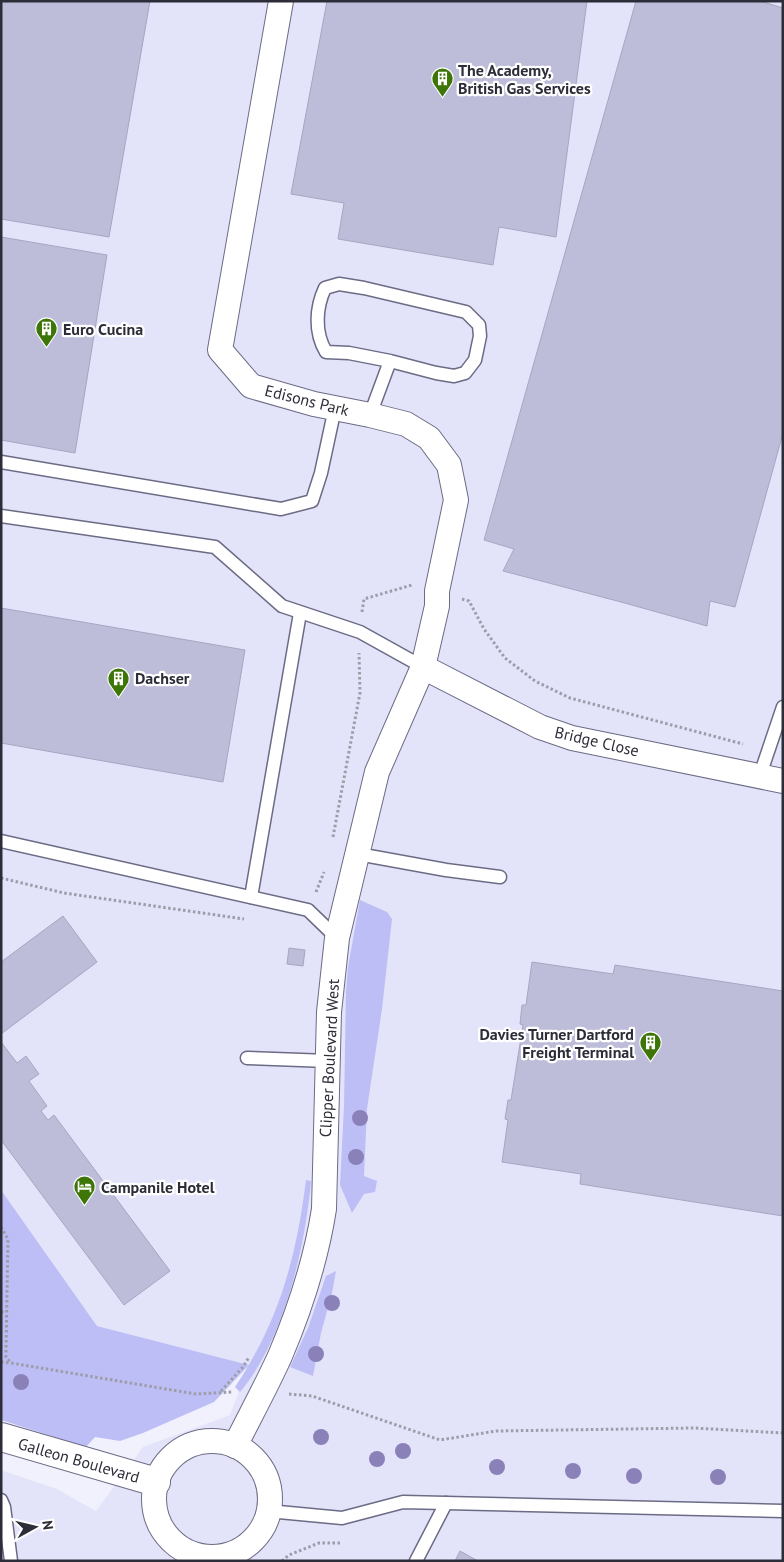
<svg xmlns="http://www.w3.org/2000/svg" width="784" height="1562" viewBox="0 0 784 1562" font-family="'PT Sans',sans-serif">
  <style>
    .built { fill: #e3e4fa }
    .green { fill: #bebef6 }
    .building { fill: #bdbdda; stroke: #a6a6c3 }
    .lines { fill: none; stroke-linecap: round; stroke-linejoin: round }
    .lane-casing { stroke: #6b6b85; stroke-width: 15 }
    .street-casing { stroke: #6b6b85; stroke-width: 26 }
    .secondary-casing { stroke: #6b6b85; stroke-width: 30 }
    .path { stroke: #9d9da9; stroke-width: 3; stroke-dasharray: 2.5 2.5; stroke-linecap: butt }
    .lane { stroke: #fff; stroke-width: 12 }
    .street { stroke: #fff; stroke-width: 24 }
    .secondary { stroke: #fff; stroke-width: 28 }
    .tree { fill: #8b81b9 }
    .labels { text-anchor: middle; stroke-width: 4.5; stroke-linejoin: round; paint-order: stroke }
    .poi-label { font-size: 16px; font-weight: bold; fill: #2d2d39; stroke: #fff; text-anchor: start }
    .street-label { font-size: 16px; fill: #2d2d39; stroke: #fff }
  </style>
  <rect width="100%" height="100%" fill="#f1f1fd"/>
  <polygon class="built" points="1,1 783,1 783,1561 1,1561 1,1470 57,1489 96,1511 143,1447 230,1415 249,1365 97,1326 1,1190"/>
  <g class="green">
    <polygon points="360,900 387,912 392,919 382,1009 367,1109 364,1176 377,1181 375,1192 364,1194 352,1213 340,1185 344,1106 346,991 348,967"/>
    <path d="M306,1180L311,1181C305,1249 284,1340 240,1392L235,1387C279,1321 296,1259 306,1180Z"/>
    <polygon points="1,1190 97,1326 249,1365 214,1402 143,1433 120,1441 95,1437 86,1447 1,1420"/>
    <polygon points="336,1271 332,1293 321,1333 313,1376 290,1367 308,1328 326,1276"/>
  </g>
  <g class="building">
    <polygon points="1,1 150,1 109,237 1,219"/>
    <polygon points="327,1 587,1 556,237 499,227 493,265 338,239 344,203 291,194"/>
    <polygon points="636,1 760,1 783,8 783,433 735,607 710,601 707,626 621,602 503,571 514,549 484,540"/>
    <polygon points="1,237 107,255 75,453 1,440"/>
    <polygon points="1,608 245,650 223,782 1,743"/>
    <polygon points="63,916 97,962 1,1034 1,962"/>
    <polygon points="289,948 305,950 303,966 287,964"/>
    <polygon points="532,962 613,974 615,965 783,991 783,1216 580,1184 581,1174 502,1162 508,1120 505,1119 508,1100 511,1100 523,1025 520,1024 522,1005 526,1005"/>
    <polygon points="1,1042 17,1063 26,1056 39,1074 29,1081 47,1106 41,1111 48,1120 54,1115 170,1271 124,1305 1,1140"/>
    <polygon points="460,1551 478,1561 455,1561"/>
  </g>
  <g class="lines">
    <defs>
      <g id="lane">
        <path d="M370,415L390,361L349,353L326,352C314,332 316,307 325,288L339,284L364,288L466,312L479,325L480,336L475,360L465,373L454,376L436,373L390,361"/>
        <polyline points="1,462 281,509 312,501 321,473 335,408"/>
        <polyline points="1,516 215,547 282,606 360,632 423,667"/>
        <polyline points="760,775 783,707"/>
        <polyline points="1,841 308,910 337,938"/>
        <polyline points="358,854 446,870 500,877"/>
        <polyline points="251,897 300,613"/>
        <polyline points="247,1058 328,1061"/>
        <polyline points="1,1500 4,1507 11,1561"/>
        <polyline points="268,1511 342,1518 403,1502 783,1511"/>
        <polyline points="416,1561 446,1503"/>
      </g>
      <g id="street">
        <polyline points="423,667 540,727 572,738 783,781"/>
        <circle cx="212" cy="1499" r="58"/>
        <path d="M235,1446C250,1416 266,1387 280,1356C300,1309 316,1260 324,1209L329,1012L337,938L377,772L423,667L437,606V591L456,500L449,465L429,438L406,424L370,415L314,404L251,386L220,350L281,1"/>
      </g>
      <polyline id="secondary" points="1,1437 156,1482"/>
    </defs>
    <use href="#lane" class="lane-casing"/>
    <use href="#street" class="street-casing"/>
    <use href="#secondary" class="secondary-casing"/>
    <g class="path">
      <polyline points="462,599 469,601 484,629 505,658 535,681 570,698 743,744"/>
      <polyline points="362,612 364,599 412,585"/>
      <polyline points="333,837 360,693 359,653"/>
      <polyline points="1,878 64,893 244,919"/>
      <polyline points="316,892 324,872"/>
      <polyline points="1,1227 8,1239 6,1350 6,1357 11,1363 196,1394 233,1392"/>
      <polyline points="1,1312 6,1313"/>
      <polyline points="1,1362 10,1363"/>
      <polyline points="221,1391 243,1367 249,1357"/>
      <polyline points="289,1394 312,1396 440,1440 496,1431 694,1428 783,1433"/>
      <polyline points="282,1561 289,1555 319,1543 340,1543"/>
    </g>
    <use href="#lane" class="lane"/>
    <use href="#street" class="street"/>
    <use href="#secondary" class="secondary"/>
  </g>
  <g class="tree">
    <circle cx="360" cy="1118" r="8"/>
    <circle cx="356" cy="1157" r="8"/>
    <circle cx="332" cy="1303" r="8"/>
    <circle cx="316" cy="1354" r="8"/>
    <circle cx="21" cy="1382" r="8"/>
    <circle cx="321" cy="1437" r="8"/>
    <circle cx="403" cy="1451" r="8"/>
    <circle cx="377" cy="1459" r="8"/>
    <circle cx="497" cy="1467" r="8"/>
    <circle cx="573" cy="1471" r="8"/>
    <circle cx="634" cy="1476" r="8"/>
    <circle cx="718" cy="1477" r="8"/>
  </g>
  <defs>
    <symbol id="building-pin" viewBox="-11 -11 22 30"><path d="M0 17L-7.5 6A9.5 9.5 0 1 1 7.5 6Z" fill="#3d7507" stroke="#fff"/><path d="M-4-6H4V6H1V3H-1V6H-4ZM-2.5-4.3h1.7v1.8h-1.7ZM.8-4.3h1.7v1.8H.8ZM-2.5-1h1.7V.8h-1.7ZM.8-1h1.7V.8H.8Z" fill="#fff"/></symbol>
    <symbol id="hotel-pin" viewBox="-11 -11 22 30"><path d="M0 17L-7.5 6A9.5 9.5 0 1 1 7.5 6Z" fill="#3d7507" stroke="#fff"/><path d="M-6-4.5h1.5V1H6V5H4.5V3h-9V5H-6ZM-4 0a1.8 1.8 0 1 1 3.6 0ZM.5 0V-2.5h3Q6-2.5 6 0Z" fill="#fff"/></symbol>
  </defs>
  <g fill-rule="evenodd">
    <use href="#building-pin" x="430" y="66" width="25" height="34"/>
    <use href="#building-pin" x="34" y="316" width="25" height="34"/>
    <use href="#building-pin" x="106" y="666" width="25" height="34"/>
    <use href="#building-pin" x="638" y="1030" width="25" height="34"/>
    <use href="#hotel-pin" x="72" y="1174" width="25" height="34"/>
  </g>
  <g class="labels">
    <g class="poi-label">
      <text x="458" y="76">The Academy,<tspan x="458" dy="18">British Gas Services</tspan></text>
      <text x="63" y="335">Euro Cucina</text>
      <text x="135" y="684">Dachser</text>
      <text x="634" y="1040" text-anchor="end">Davies Turner Dartford<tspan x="634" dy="18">Freight Terminal</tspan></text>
      <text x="101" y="1193">Campanile Hotel</text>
    </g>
    <g class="street-label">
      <text transform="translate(307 400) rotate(14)" y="6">Edisons Park</text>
      <text transform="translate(597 741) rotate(13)" y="6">Bridge Close</text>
      <text transform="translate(329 1058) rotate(-87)" y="6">Clipper Boulevard West</text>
      <text transform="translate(79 1460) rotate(16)" y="6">Galleon Boulevard</text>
    </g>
  </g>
  <rect width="784" height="1562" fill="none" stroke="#2d2d39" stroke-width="5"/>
  <g transform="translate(35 1527) rotate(82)" stroke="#ffffff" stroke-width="4" paint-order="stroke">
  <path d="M0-4L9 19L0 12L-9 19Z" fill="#2d2d39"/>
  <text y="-8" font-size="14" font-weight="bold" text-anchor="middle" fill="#2d2d39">N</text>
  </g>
</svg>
